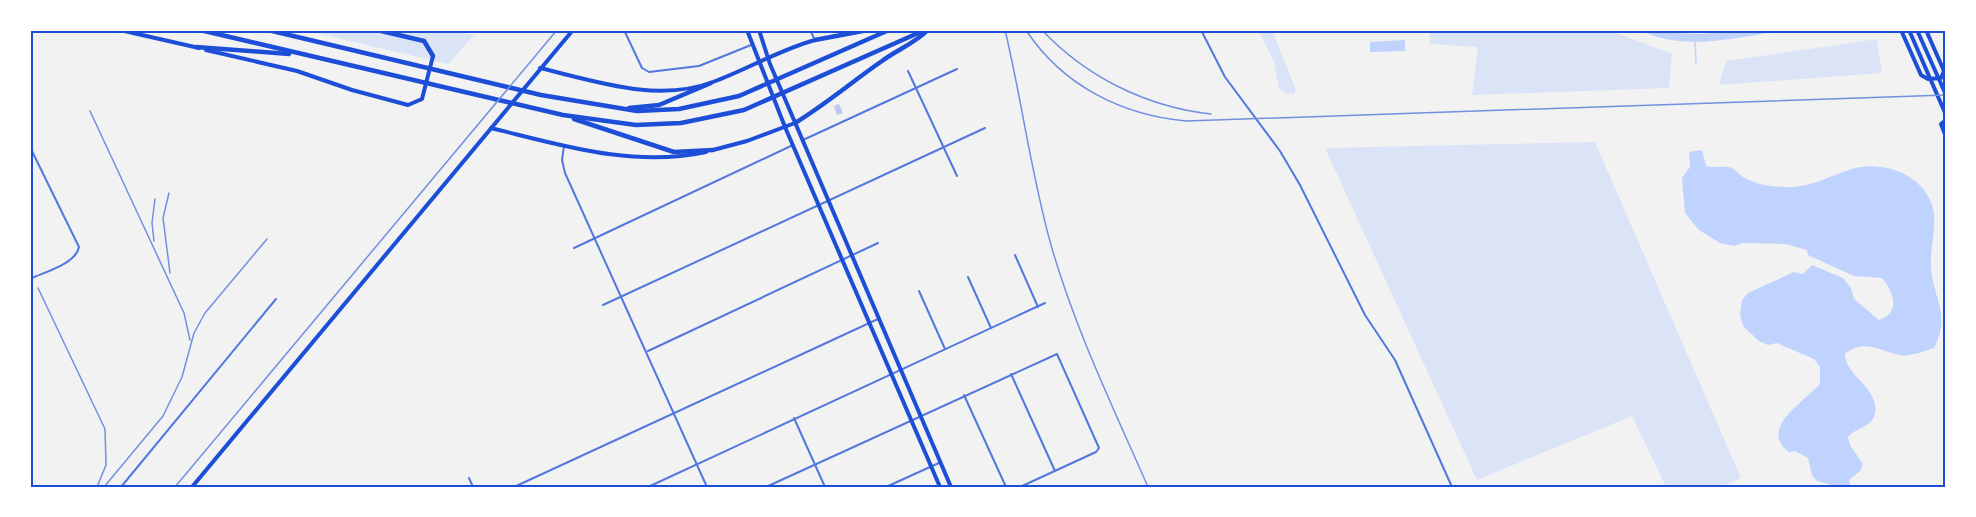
<svg xmlns="http://www.w3.org/2000/svg" width="1976" height="517" viewBox="0 0 1976 517" font-family="'DM Sans',sans-serif">
  <style>
    .green { fill: #dbe4f7 }
    .water { fill: #bfd3fe }
    .lines { fill: none; stroke-linecap: round; stroke-linejoin: round }
    .stream { stroke: #bfd3fe; stroke-width: 1.5 }
    .river { stroke: #bfd3fe; stroke-width: 8 }
    .building { fill: #bdc9ec }
    .minor { stroke: #5277de; stroke-width: 2 }
    .secondary { stroke: #1d4ed8; stroke-width: 4 }
    .motorway { stroke: #1d4ed8; stroke-width: 4.5 }
    .rail { stroke: #7290e2; stroke-width: 1.5 }
    .neatline { fill: none; stroke: #1d4ed8; stroke-width: 2 }
  </style>
  <rect width="100%" height="100%" fill="#f2f2f2"/>
  <g class="green">
    <polygon points="303,30 449,30 474,35 448,64"/>
    <polygon points="1258,30 1272,30 1295,87 1295,93 1287,94 1279,89 1274,62"/>
    <polygon points="1429,30 1609,30 1672,54 1669,88 1472,95 1478,47 1430,44"/>
    <polygon points="1877,39 1882,73 1719,85 1726,61"/>
    <polygon points="1595,142 1741,478 1720,487 1666,487 1632,416 1477,480 1325,148"/>
  </g>
  <g class="water">
    <polygon points="1405,40 1405,51 1370,52 1370,42"/>
    <path d="M1702,150L1706,166C1714,168 1721,166 1728,167C1734,167 1738,174 1743,177C1759,186 1774,187 1792,187C1813,186 1832,175 1852,169C1882,160 1922,174 1932,205C1938,222 1930,247 1931,264C1932,299 1952,313 1934,348C1924,351 1910,357 1900,355C1880,351 1864,338 1845,354C1845,377 1883,389 1874,417C1871,426 1854,429 1848,437L1850,445L1863,464L1861,470L1849,480L1850,487H1839L1817,481L1812,475L1808,458L1795,451L1789,452C1757,429 1806,400 1820,384V367L1814,359L1777,343L1768,345L1759,341L1743,326L1740,315L1742,300L1748,293L1794,272L1803,274L1812,265L1843,278L1851,288L1854,299L1879,320C1901,313 1894,292 1882,278L1854,276L1808,255L1807,250L1786,244L1742,243L1734,246L1720,243L1699,230L1685,213L1682,178L1690,167L1689,152Z"/>
  </g>
  <g class="lines">
    <polyline class="stream" points="1695,38 1696,63"/>
    <path class="river" d="M1649,30C1685,44 1725,36 1762,30"/>
  </g>
  <polygon class="building" points="839,104 843,113 837,115 834,106"/>
  <g class="lines">
    <g class="minor">
      <polyline points="624,30 642,68 649,72 699,66 751,45"/>
      <polyline points="810,30 814,38"/>
      <polyline points="1201,30 1225,77 1280,151 1300,185 1365,315 1395,360 1452,487"/>
      <polyline points="908,71 957,176"/>
      <polyline points="803,140 957,69"/>
      <polyline points="564,146 562,160 565,173 707,487"/>
      <path d="M30,147L79,247C76,264 44,272 30,279"/>
      <polyline points="574,248 793,145"/>
      <polyline points="1015,255 1038,307"/>
      <polyline points="968,277 991,328"/>
      <polyline points="919,291 945,349"/>
      <polyline points="603,305 985,128"/>
      <polyline points="648,351 878,243"/>
      <polyline points="1011,374 1055,471"/>
      <polyline points="964,395 1006,487"/>
      <polyline points="794,418 825,487"/>
      <polyline points="469,478 473,487"/>
      <polyline points="121,487 276,299"/>
      <polyline points="514,487 878,319"/>
      <polyline points="648,487 1045,303"/>
      <polyline points="766,487 1057,354 1099,448 1096,452 1020,487"/>
      <polyline points="886,487 941,462"/>
    </g>
    <g class="secondary">
      <polyline points="120,30 199,48"/>
      <polyline points="747,30 785,127 940,487"/>
      <polyline points="759,30 770,64 951,487"/>
      <polyline points="1901,30 1921,75 1928,79 1941,78 1944,71 1926,30"/>
      <polyline points="1909,30 1946,115"/>
      <polyline points="1917,30 1946,95"/>
      <polyline points="206,50 297,71 352,90 408,105 422,99 433,56"/>
      <path d="M540,68C595,81 657,103 713,82C748,69 779,50 815,40"/>
      <polyline points="1946,120 1941,124 1946,137"/>
      <path d="M491,128C561,145 633,168 706,152"/>
      <polyline points="713,150 747,141 795,123"/>
      <polyline points="192,487 573,30"/>
    </g>
    <g class="motorway">
      <polyline points="200,30 563,115 636,125 681,123 744,110 925,30"/>
      <polyline points="268,30 541,95 637,111 679,109 739,96 889,30"/>
      <polyline points="377,30 424,41 433,56"/>
      <polyline points="815,40 868,30"/>
      <polyline points="196,47 289,54"/>
      <polyline points="629,108 659,105 711,83"/>
      <polyline points="574,119 674,152 713,150"/>
      <path d="M795,123C826,104 853,81 882,61C897,50 915,43 928,30"/>
    </g>
    <g class="rail">
      <path d="M1005,30C1022,101 1031,174 1051,245C1075,329 1113,407 1148,487"/>
      <path d="M1026,30C1062,85 1121,115 1186,121L1946,95"/>
      <path d="M1042,30C1086,77 1147,107 1211,114"/>
      <polyline points="90,111 184,313 190,340"/>
      <polyline points="169,193 163,218 170,273"/>
      <polyline points="154,241 152,223 155,199"/>
      <polyline points="38,288 105,429 106,465 97,487"/>
      <polyline points="104,487 163,416 182,377 194,333 205,313 267,239"/>
      <polyline points="175,487 557,30"/>
    </g>
  </g>
  <rect width="1976" height="517" fill="none" stroke="#ffffff" stroke-width="63"/>
  <rect x="32" y="32" width="1912" height="454" class="neatline"/>
</svg>
